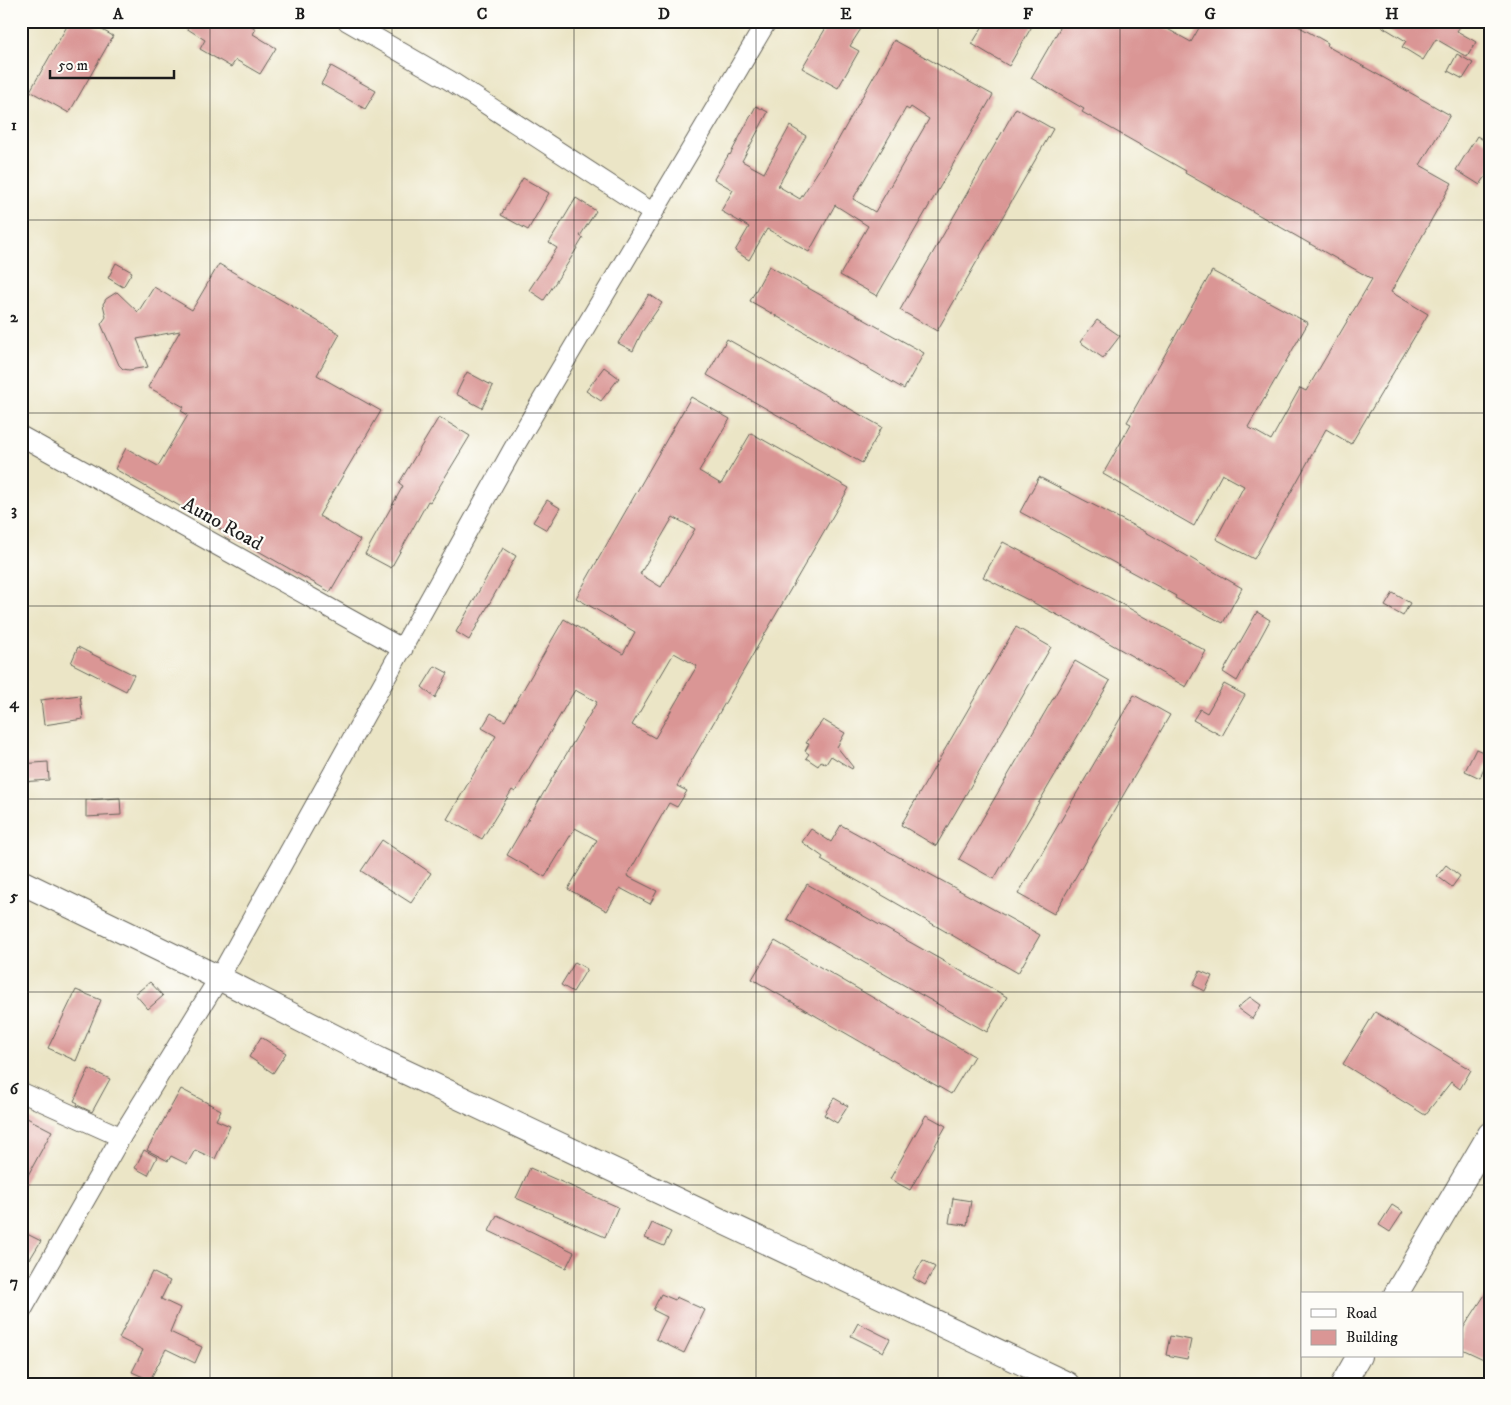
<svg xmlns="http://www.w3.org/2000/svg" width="1511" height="1405" viewBox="0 0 1511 1405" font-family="'IM FELL DW Pica',serif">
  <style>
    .building { fill: #da9695; fill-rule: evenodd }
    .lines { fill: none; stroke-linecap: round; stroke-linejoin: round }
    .minor-casing { stroke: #646258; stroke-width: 21 }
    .tertiary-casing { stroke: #646258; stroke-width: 26 }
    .minor { stroke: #fff; stroke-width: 19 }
    .tertiary { stroke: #fff; stroke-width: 24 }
    .grid { fill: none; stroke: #1c1c1c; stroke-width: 1; stroke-opacity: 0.55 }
    .labels { text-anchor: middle; stroke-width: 4.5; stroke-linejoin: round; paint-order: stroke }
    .street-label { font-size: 20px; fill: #1c1c1c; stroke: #fdfcf7 }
    .neatline { fill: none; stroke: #1c1c1c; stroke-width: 2 }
    .grid-label { font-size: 16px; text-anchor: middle; font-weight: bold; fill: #1c1c1c }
  </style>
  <rect width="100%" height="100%" fill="#fdfcf7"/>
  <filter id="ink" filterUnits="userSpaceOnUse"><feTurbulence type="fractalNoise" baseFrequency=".02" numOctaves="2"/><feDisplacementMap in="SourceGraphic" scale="10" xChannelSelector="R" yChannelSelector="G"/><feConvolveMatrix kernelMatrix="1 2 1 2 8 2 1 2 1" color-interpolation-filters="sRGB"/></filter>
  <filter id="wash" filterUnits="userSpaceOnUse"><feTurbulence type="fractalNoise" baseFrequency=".0096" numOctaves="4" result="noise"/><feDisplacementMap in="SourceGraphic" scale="20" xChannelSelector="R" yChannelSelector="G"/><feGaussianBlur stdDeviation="1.12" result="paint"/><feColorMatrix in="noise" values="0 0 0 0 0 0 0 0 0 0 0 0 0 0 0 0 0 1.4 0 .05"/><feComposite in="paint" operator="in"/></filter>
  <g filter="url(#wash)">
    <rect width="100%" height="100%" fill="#ebe5c6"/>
    <g id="blocks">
      <g class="building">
        <polygon points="70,21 86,21 113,36 69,113 30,91"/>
        <polygon points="175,21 244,21 256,29 253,34 276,48 260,74 236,60 231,67 200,49 205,40"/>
        <polygon points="830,21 866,21 850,46 859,51 838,88 802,68"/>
        <polygon points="986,21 1035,21 1009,66 972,44"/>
        <polygon points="1064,21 1153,21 1191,42 1203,21 1289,21 1328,43 1327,46 1450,115 1420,165 1452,183 1391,292 1428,314 1351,444 1326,429 1254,559 1216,539 1244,486 1222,474 1194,526 1103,474 1131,424 1127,422 1212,271 1308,323 1248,427 1271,440 1300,388 1306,391 1372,279 1185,173 1186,171 1082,112 1084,109 1031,78"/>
        <polygon points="1373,21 1464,21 1457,31 1476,42 1467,57 1436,39 1423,60 1402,47 1406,41"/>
        <path d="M894,40L993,95L877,296L840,275L868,226L835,205L809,252L767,229L749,260L735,251L749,227L721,211L733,190L714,179L729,154L730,155L756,106L768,112L742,161L764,173L790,126L806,136L778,186L800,199L837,142ZM911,107L929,119L875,212L853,199L906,108L909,110Z"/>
        <polygon points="1457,54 1473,63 1463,79 1448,71"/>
        <polygon points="331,66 376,91 365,109 321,84"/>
        <polygon points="1016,108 1053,129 937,331 900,310"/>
        <polygon points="1477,136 1490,144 1490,170 1480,185 1456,170"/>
        <polygon points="523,178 549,193 528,230 501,215"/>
        <polygon points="576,198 596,211 580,236 583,238 568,263 544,300 529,290 557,248 549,243"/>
        <polygon points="116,263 132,272 123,287 108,278"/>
        <polygon points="219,264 340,334 317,375 381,411 319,516 360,540 330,592 115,469 126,448 158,466 188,415 181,411 184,407 148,387 180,331 137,339 148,367 129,370 123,369 119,365 101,324 106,317 103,304 106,299 117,292 138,312 154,287 192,310"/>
        <polygon points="769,266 924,353 904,389 750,301"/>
        <polygon points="649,294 662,303 642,332 633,351 618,343"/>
        <polygon points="1097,320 1120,336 1103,358 1080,342"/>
        <polygon points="727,339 882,427 862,463 707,375"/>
        <polygon points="604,367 619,378 601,401 586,391"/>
        <polygon points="467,372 493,386 482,408 456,394"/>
        <path d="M691,397L730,419L699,471L721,484L751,433L849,488L677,786L687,791L677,807L669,803L627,876L657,891L650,904L620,888L607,911L568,889L597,840L575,828L545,877L507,855L597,702L575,690L515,792L512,790L482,839L447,819L496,736L482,728L491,713L505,721L564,619L623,654L635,632L576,598ZM673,517L695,529L661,587L640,574ZM674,653L697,666L655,738L632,725Z"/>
        <polygon points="439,417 470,436 430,502 428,501 391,568 365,554 403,486 399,483"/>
        <polygon points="1039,477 1144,531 1242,588 1223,623 1175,598 1176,596 1020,512"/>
        <polygon points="547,500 560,508 547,530 533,522"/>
        <polygon points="1003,542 1107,596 1206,651 1186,687 1083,628 983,577"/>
        <polygon points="503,548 516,556 469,640 456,632"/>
        <polygon points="1393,593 1410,603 1403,616 1385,606"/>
        <polygon points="1257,612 1270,620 1237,681 1223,672"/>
        <polygon points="1016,627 1051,647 936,846 901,825"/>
        <polygon points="78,647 134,675 126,691 71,663"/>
        <polygon points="1075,661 1110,681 994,879 959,859"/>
        <polygon points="435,666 448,673 435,698 422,687"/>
        <polygon points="1224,684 1245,695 1222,736 1193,720 1200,709 1207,713"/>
        <polygon points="80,695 83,719 44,725 41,700"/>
        <polygon points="1134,695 1170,715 1054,914 1018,894"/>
        <polygon points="823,720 845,733 837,747 853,767 852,769 831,756 826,764 821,761 818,766 806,758 809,754 805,751 809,744 806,743"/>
        <polygon points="1476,749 1490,755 1480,778 1465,771"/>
        <polygon points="48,762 49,780 21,782 21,764"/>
        <polygon points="120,798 121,815 86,817 86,800"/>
        <polygon points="841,825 1040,935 1018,973 821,860 823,857 802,842 811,829 831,842"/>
        <polygon points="382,840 431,873 411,903 361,871"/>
        <polygon points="1446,865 1460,876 1452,887 1437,876"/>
        <polygon points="807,884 1007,997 987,1032 787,919"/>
        <polygon points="775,941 974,1056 951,1094 752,979"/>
        <polygon points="575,962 587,969 573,992 561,985"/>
        <polygon points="1200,971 1212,976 1205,991 1193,985"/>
        <polygon points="150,982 163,996 148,1009 135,994"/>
        <polygon points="76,990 101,1000 76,1061 48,1048"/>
        <polygon points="1250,997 1261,1005 1252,1019 1237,1008"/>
        <polygon points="1375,1012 1471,1070 1460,1089 1451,1082 1425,1115 1343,1064"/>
        <polygon points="261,1037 286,1053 273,1073 249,1057"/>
        <polygon points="89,1069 110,1079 92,1112 77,1105 78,1103 74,1101"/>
        <polygon points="181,1089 221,1110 216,1120 230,1126 215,1159 195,1150 187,1164 171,1156 168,1161 147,1150"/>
        <polygon points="834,1098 848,1106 837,1123 824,1115"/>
        <polygon points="926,1115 946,1126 910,1190 890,1179"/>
        <polygon points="27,1118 52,1131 21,1188 21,1129"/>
        <polygon points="144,1150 157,1157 148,1175 135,1168"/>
        <polygon points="530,1168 618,1207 605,1237 516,1198"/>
        <polygon points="953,1198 971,1201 967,1225 949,1223"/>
        <polygon points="1392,1205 1403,1212 1390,1232 1379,1225"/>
        <polygon points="497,1215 574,1252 566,1268 489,1231"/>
        <polygon points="652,1223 671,1232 664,1246 645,1238"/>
        <polygon points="21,1231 41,1241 30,1259 21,1254"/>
        <polygon points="923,1260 935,1267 925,1285 913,1278"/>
        <polygon points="152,1272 170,1281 161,1299 180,1308 170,1332 202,1347 195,1363 166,1349 150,1380 132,1372 143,1350 119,1338"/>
        <polygon points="1490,1287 1490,1362 1462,1349 1462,1330"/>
        <polygon points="661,1294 675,1300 676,1297 705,1310 684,1353 656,1339 667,1317 653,1310"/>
        <polygon points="858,1323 890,1339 883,1352 851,1336"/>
        <polygon points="1170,1336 1191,1340 1187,1359 1166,1355"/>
      </g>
    </g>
  </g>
  <g filter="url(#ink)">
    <use href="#blocks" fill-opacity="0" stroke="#646258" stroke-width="1"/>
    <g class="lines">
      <defs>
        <g id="minor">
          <polyline points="347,21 449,80 653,213"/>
          <polyline points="21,436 403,649"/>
          <polyline points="21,1092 121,1137"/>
          <polyline points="21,1312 121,1137 219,978 513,449 767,21"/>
        </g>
        <g id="tertiary">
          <polyline points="21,882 219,978 380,1060 1067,1384"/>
          <polyline points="1396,1294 1490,1134"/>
          <polyline points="1343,1384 1359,1356"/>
        </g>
      </defs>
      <use href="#minor" class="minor-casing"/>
      <use href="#tertiary" class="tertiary-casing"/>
      <use href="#minor" class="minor"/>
      <use href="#tertiary" class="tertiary"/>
    </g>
  </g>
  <path class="grid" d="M210,21V1384M392,21V1384M574,21V1384M756,21V1384M938,21V1384M1120,21V1384M1301,21V1384M21,220H1490M21,413H1490M21,606H1490M21,799H1490M21,992H1490M21,1185H1490"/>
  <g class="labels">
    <g class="street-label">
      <text transform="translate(223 523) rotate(29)" y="7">Auno Road</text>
    </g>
  </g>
  <rect width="1511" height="1405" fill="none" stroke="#fdfcf7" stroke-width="55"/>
  <rect x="1301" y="1292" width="162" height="65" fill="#fdfcf7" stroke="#a3a29f"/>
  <rect x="1311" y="1309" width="25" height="8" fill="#ffffff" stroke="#a3a29f"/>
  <text x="1346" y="1318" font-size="15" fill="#1c1c1c">Road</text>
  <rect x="1311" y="1330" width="25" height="15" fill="#da9695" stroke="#a3a29f"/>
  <text x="1346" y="1342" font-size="15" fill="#1c1c1c">Building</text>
  <path d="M50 70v8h124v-8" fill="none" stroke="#1c1c1c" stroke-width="2.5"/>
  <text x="58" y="70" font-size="15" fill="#1c1c1c" stroke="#fdfcf7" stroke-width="4" paint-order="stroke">50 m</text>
  <rect x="28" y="28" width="1456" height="1350" class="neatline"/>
  <g class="grid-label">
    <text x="118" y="19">A</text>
    <text x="300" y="19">B</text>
    <text x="482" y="19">C</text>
    <text x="664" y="19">D</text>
    <text x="846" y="19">E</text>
    <text x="1028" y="19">F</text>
    <text x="1210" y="19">G</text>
    <text x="1392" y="19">H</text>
    <text x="14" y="130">1</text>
    <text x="14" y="322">2</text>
    <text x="14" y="515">3</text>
    <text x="14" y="708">4</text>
    <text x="14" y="901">5</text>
    <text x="14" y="1094">6</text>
    <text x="14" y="1287">7</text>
  </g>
</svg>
